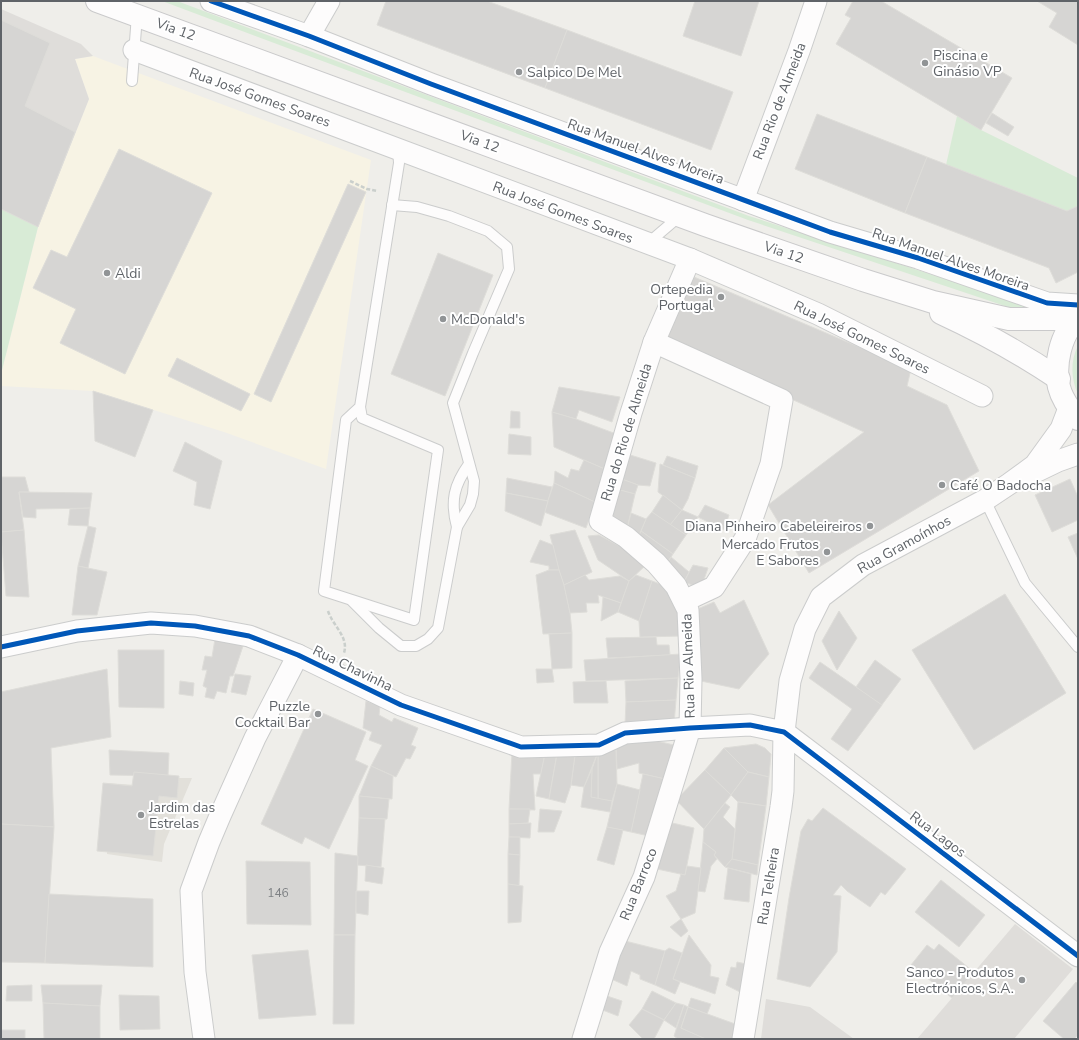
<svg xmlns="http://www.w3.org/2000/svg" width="1079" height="1040" viewBox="0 0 1079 1040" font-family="'Nunito Sans',sans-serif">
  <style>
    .commercial { fill: #f7f3e4 }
    .industrial { fill: #dfddda }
    .education { fill: #e2e0da }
    .green { fill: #d8ebd6 }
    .building { fill: #d6d5d3; stroke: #deddd9 }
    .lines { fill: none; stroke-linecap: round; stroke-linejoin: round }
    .service-casing { stroke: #cbcccc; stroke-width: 12 }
    .minor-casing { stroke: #cbcccc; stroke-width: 23 }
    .secondary-casing { stroke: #cacacb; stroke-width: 24 }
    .path { stroke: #cacfcc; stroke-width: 2.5; stroke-dasharray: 4 2; stroke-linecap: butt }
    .service { stroke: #fdfcfc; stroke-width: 10 }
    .minor { stroke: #fdfcfc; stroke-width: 21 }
    .secondary { stroke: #fdfcfc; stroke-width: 22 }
    .cycleway-casing { stroke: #fff; stroke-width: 8 }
    .cycleway { stroke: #0057b8; stroke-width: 5 }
    .poi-dot { fill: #919496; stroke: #fff; stroke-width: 1.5 }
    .labels { text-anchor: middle; stroke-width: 4; stroke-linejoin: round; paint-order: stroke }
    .number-label { font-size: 12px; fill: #7e8184 }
    .street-label { font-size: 14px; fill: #5f6368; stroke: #fff }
    .poi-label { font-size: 14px; fill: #5f6368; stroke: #fff; text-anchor: start }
  </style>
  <rect width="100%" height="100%" fill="#efeeea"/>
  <polygon class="commercial" points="93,56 371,160 326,469 224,432 93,391 1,386 1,374 38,227 89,99 75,59"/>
  <g class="industrial">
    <polygon points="1,9 81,44 93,56 75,59 89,99 38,227 1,209"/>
    <polygon points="1015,924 1073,969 1014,1039 917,1039"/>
    <polygon points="766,999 810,1007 854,1039 761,1039"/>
  </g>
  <polygon class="education" points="138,778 192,778 164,844 162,862 107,854 106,783 136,785"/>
  <g class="green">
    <polygon points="162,1 177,1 749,216 1030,306 1034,309 1014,309 748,220"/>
    <polygon points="957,116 981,130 1078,178 1078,206 1067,211 946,165"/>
    <polygon points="1,209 38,227 1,374"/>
    <path d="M1078,346V394C1071,380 1070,360 1078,346Z"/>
  </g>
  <g class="building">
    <polygon points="386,1 487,1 567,30 545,88 377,25"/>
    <polygon points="695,1 759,1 741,56 683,36"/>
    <polygon points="853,1 881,1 1012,78 981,130 836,44 851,18 845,15"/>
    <polygon points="1037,1 1078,1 1078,45 1049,27 1057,13"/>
    <polygon points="1,20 50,43 25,106 75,132 38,227 1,209"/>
    <polygon points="567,30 733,92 711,150 545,88"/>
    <polygon points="992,113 1014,127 1008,136 986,123"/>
    <polygon points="817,114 927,157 905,213 795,169"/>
    <polygon points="119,149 212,193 125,374 60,343 76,309 33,288 51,250 67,257"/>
    <polygon points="927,157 1067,211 1078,206 1078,272 1056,283 1049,268 905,213"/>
    <polygon points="348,184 366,192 271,402 254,394"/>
    <polygon points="438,253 493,275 445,396 391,374"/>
    <polygon points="687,274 911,369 907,386 947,405 979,471 809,573 768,505 864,432 659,339"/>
    <polygon points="177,358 250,394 241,411 168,376"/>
    <polygon points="559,387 620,397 612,422 579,410 576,419 552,412"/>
    <polygon points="93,391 153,410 135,457 95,441"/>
    <polygon points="511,411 520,412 520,428 510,428"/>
    <polygon points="552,412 576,419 619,435 607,470 554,447"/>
    <polygon points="509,434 531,437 531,455 508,454"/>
    <polygon points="185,442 222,461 210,509 194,505 197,482 173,471"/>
    <polygon points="627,454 656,463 650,486 638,485 619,478"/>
    <polygon points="667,456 698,466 695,478 663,465"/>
    <polygon points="584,460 607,470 595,502 554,483 555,471 568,478 571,469 579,471"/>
    <polygon points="660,464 695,478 688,499 682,510 658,492"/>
    <polygon points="1,477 25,477 29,492 19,492 24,530 1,532"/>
    <polygon points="507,478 552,487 548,501 506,493"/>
    <polygon points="619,478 638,485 635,494 616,489"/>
    <polygon points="1070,479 1078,497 1078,520 1052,532 1035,495"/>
    <polygon points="554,483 595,502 586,528 544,512"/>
    <polygon points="616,489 635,494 626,533 606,521"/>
    <polygon points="19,492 92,493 90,508 36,509 36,518 23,517"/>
    <polygon points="506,493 548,501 541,526 505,511"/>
    <polygon points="663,495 682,510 670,525 652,512"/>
    <polygon points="705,505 729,515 724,530 698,517"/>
    <polygon points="90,508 88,526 68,525 70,509"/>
    <polygon points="682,510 698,517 686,535 670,525"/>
    <polygon points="652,512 686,535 673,554 641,531 646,519"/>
    <polygon points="631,513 646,519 637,540 626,533"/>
    <polygon points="88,526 96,528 88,568 78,566"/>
    <polygon points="24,530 29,597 6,596 1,532"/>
    <polygon points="575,530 592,572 564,585 559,570 550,535"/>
    <polygon points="641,531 673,554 665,566 637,540"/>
    <polygon points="1078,533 1078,559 1068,537"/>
    <polygon points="599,535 636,555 647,564 629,581 598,560 588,536"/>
    <polygon points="540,540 553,545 559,570 549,570 549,566 530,562"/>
    <polygon points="671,557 689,572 684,582 665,566"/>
    <polygon points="693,565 708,568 701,588 684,582"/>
    <polygon points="78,566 107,572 97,615 72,615"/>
    <polygon points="549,570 559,570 564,585 570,613 572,633 543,634 536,575"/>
    <polygon points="585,575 589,580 620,576 629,581 621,603 598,595 599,603 586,603 587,612 570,613 564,585"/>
    <polygon points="636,575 652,581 639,621 618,612 629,581"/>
    <polygon points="652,581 668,587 675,599 682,636 640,637 639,621"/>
    <polygon points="1005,594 1066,693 974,750 912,650"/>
    <polygon points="603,597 621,603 618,612 601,621"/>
    <polygon points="744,600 769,654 739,689 701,681 693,611 714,602 720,613"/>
    <polygon points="839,611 857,638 837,670 822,641"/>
    <polygon points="572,633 572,668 552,669 549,634"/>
    <polygon points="656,637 657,645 669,645 670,655 608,658 606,638"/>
    <polygon points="215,639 243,646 233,676 230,676 226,693 217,691 214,699 205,697 207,688 203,686 207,670 202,670 205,656 212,657"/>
    <polygon points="118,650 164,650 164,708 119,707"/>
    <polygon points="681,654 678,678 586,681 584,660"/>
    <polygon points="875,660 901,679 881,706 856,687"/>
    <polygon points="820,662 882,705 848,751 831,739 852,709 809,678"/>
    <polygon points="107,669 111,737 51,748 54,827 1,824 1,692"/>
    <polygon points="536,669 552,669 554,682 537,683"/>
    <polygon points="235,674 251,676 246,695 231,692"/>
    <polygon points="678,678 676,700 626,702 625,681"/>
    <polygon points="180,681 194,683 193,696 179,694"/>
    <polygon points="606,681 608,703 574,703 573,682"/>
    <polygon points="676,700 674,724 625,725 626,702"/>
    <polygon points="366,701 380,706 379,715 392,722 394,718 418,728 411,745 416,747 410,759 406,758 396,777 371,766 382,745 369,740 372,732 363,728"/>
    <polygon points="313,709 366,732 355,760 368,766 329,849 305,837 302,844 261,824"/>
    <polygon points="643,738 674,745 665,779 639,773 639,763 617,769 616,747"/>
    <polygon points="756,744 765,748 771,754 769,777 748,772 724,748"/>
    <polygon points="724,748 748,772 731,795 705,770"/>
    <polygon points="109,750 169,753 168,776 110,775"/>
    <polygon points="616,750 617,784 612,801 598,799 598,752"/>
    <polygon points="512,752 545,754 541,774 533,774 535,810 509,809"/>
    <polygon points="598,752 584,787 571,785 575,755"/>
    <polygon points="598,752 598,799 591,797 592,769"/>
    <polygon points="545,754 557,754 549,799 536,796"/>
    <polygon points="557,754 575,755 571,785 565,803 549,799"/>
    <polygon points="371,766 393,776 392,799 359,796"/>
    <polygon points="592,769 591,797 612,801 610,812 581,807 584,787"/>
    <polygon points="705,770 731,795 704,829 676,800"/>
    <polygon points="134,772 179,776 177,798 159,796 153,856 97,851 103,783 132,786"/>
    <polygon points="748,772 769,777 766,806 738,802 731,795"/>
    <polygon points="643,774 665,779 649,836 631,832"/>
    <polygon points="617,784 640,790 631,832 607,827"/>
    <polygon points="359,796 389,799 387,819 359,818"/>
    <polygon points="738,802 766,806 758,865 732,859"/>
    <polygon points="725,803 730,807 723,817 735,829 732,859 725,867 714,855 716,852 703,842 704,829"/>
    <polygon points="823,808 906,869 885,895 881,892 870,907 847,891 841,885 833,895 841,896 837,952 810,987 777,979 789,898 801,831 808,819 812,821"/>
    <polygon points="509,809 530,809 528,823 509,824"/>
    <polygon points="540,809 562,811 554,832 538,832"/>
    <polygon points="359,818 385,819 381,867 357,865"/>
    <polygon points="668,822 694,828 685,875 657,869"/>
    <polygon points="531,823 530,838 509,837 509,824"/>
    <polygon points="1,824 54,827 45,963 1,962"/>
    <polygon points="607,827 623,830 614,865 597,860"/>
    <polygon points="509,837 520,837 520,855 508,854"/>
    <polygon points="703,842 716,852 714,855 717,859 711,866 705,892 698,891"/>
    <polygon points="335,853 358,856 355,935 334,935"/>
    <polygon points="508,854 520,855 519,886 508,884"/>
    <polygon points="732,859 758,865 757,875 725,867"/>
    <polygon points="246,861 310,862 311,925 247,924"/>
    <polygon points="366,865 384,868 382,884 365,881"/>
    <polygon points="687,866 701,868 695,913 681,919 666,896 676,891 681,874 685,875"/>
    <polygon points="728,868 751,874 749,902 724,899"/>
    <polygon points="941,880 985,915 959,947 915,912"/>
    <polygon points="508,884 523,886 521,922 508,923"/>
    <polygon points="356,891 369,891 368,915 356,913"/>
    <polygon points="49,894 153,899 153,967 45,963"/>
    <polygon points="681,919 688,931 681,937 670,927"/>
    <polygon points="334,935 355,935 354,1024 333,1024"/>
    <polygon points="689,935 711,965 710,976 719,978 715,994 673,979"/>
    <polygon points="621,940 665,951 655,985 640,979 640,975 631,971 627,986 609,978"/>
    <polygon points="939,944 974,972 952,998 911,965 927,945 934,950"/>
    <polygon points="669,948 682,953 673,979 680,982 675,994 655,985 665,951"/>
    <polygon points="308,950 316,1015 259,1019 252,955"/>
    <polygon points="737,962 746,964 742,993 726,985 731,967 736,968"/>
    <polygon points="1076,982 1078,984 1078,1035 1074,1039 1064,1039 1043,1021"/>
    <polygon points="32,985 32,1001 6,1001 7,986"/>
    <polygon points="41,985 102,985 100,1006 43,1003"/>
    <polygon points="652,991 676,1003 664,1020 642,1009"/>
    <polygon points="119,995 159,996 160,1029 120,1030"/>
    <polygon points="604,995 622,1001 618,1016 600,1009"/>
    <polygon points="691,998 711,1004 707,1014 688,1007"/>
    <polygon points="43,1003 100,1006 100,1039 44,1039"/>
    <polygon points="676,1003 684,1005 676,1028 664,1020"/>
    <polygon points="684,1005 688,1007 681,1028 706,1039 678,1039 674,1036"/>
    <polygon points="688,1007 738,1025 736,1039 706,1039 681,1028"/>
    <polygon points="642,1009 664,1020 654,1039 643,1039 629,1025"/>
    <rect x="1" y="1030" width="24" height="9"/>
  </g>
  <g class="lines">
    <defs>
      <g id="service">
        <polyline points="132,81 137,15"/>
        <polyline points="647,244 681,215"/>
        <polyline points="360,407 346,420 324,591 414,620 438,450 362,418 360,407 399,163 398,149"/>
        <polyline points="985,500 1025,583 1078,647"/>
        <path d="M457,527C450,501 454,485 469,464"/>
        <polyline points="352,601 379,628 401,646 416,646 428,639 438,628 457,527 470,505 473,494 474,481 453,403 473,353 509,269 507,247 488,231 449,216 417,207 392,205"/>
      </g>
      <g id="minor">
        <polyline points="211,1 309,36 431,84 830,232 918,258 1047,303 1078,305"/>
        <polyline points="309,36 329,1"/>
        <polyline points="134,50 690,259 818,314 982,396"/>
        <polyline points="743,200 799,51 816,1"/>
        <polyline points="654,342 782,400 771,464 745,539 714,587 684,601"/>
        <polyline points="1029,475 1058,461 1078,454"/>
        <polyline points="1,647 77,631 151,623 195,626 249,636 298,655 401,705 521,747 599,745 625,733 690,728 750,725 784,732 1078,956"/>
        <polyline points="204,1039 195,972 191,891 209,842 220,816 255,738 298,655"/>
        <polyline points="583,1039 610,952 644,877 690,728 691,679 688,610 676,586 656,563 626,537 600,521 631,413 654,342 690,259"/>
        <polyline points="743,1039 781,807 783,791 784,732 790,681 805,629 821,597 863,565 985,500 1009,484 1035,465 1061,429 1069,408"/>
      </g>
      <g id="secondary">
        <polyline points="97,1 705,225 863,280 933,302 1009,319 1057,319 1078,314"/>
        <path d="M941,313C982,332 1022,354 1059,379"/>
        <path d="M1078,319C1060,333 1054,366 1059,387C1062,399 1070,410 1078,419"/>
      </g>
    </defs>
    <use href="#service" class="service-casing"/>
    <use href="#minor" class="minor-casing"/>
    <use href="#secondary" class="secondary-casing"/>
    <g class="path">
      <polyline points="350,181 367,189 378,191"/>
      <path d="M328,611C333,626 349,637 344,653"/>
    </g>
    <use href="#service" class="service"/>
    <use href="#minor" class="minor"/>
    <use href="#secondary" class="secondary"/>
    <defs>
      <g id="cycleway">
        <polyline points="211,1 309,36 431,84 830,232 918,258 1047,303 1078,305"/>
        <polyline points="1,647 77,631 151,623 195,626 249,636 298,655 401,705 521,747 599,745 625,733 690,728 750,725 784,732 1078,956"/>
      </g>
    </defs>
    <use href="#cycleway" class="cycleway-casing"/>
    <use href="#cycleway" class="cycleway"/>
  </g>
  <g class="poi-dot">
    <circle cx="925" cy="63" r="4"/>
    <circle cx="519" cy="72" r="4"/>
    <circle cx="107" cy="273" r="4"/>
    <circle cx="721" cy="297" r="4"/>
    <circle cx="443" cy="319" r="4"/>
    <circle cx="942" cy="485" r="4"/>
    <circle cx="870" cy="526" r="4"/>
    <circle cx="827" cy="552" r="4"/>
    <circle cx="318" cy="714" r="4"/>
    <circle cx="141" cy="815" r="4"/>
    <circle cx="1022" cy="980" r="4"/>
  </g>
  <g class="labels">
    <g class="number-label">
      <text x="278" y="897">146</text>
    </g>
    <g class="street-label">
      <text transform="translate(176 29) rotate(20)" y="5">Via 12</text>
      <text transform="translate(260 97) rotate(20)" y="5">Rua José Gomes Soares</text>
      <text transform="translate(779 101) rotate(-69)" y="5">Rua Rio de Almeida</text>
      <text transform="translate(480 141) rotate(20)" y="5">Via 12</text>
      <text transform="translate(646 151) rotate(20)" y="5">Rua Manuel Alves Moreira</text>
      <text transform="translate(563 212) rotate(21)" y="5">Rua José Gomes Soares</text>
      <text transform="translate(784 252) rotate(19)" y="5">Via 12</text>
      <text transform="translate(951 259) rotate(19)" y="5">Rua Manuel Alves Moreira</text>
      <text transform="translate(862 337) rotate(26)" y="5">Rua José Gomes Soares</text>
      <text transform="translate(626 432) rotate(-73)" y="5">Rua do Rio de Almeida</text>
      <text transform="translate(904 544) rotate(-29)" y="5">Rua Gramoínhos</text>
      <text transform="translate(688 666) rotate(-92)" y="5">Rua Rio Almeida</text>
      <text transform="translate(353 668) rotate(26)" y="5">Rua Chavinha</text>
      <text transform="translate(938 834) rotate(37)" y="5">Rua Lagos</text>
      <text transform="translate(638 884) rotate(-68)" y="5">Rua Barroco</text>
      <text transform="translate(768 886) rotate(-81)" y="5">Rua Telheira</text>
    </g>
    <g class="poi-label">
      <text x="933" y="60">Piscina e<tspan x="933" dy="16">Ginásio VP</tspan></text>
      <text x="527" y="77">Salpico De Mel</text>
      <text x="115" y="278">Aldi</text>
      <text x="713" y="294" text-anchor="end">Ortepedia<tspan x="713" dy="16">Portugal</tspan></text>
      <text x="451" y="324">McDonald's</text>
      <text x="950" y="490">Café O Badocha</text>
      <text x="862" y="531" text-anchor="end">Diana Pinheiro Cabeleireiros</text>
      <text x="819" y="549" text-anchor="end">Mercado Frutos<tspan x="819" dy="16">E Sabores</tspan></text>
      <text x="310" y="711" text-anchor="end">Puzzle<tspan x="310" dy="16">Cocktail Bar</tspan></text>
      <text x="149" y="812">Jardim das<tspan x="149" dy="16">Estrelas</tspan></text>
      <text x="1014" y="977" text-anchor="end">Sanco - Produtos<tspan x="1014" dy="16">Electrónicos, S.A.</tspan></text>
    </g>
  </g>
  <rect width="1079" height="1040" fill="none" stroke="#5f6368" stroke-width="4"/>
</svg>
